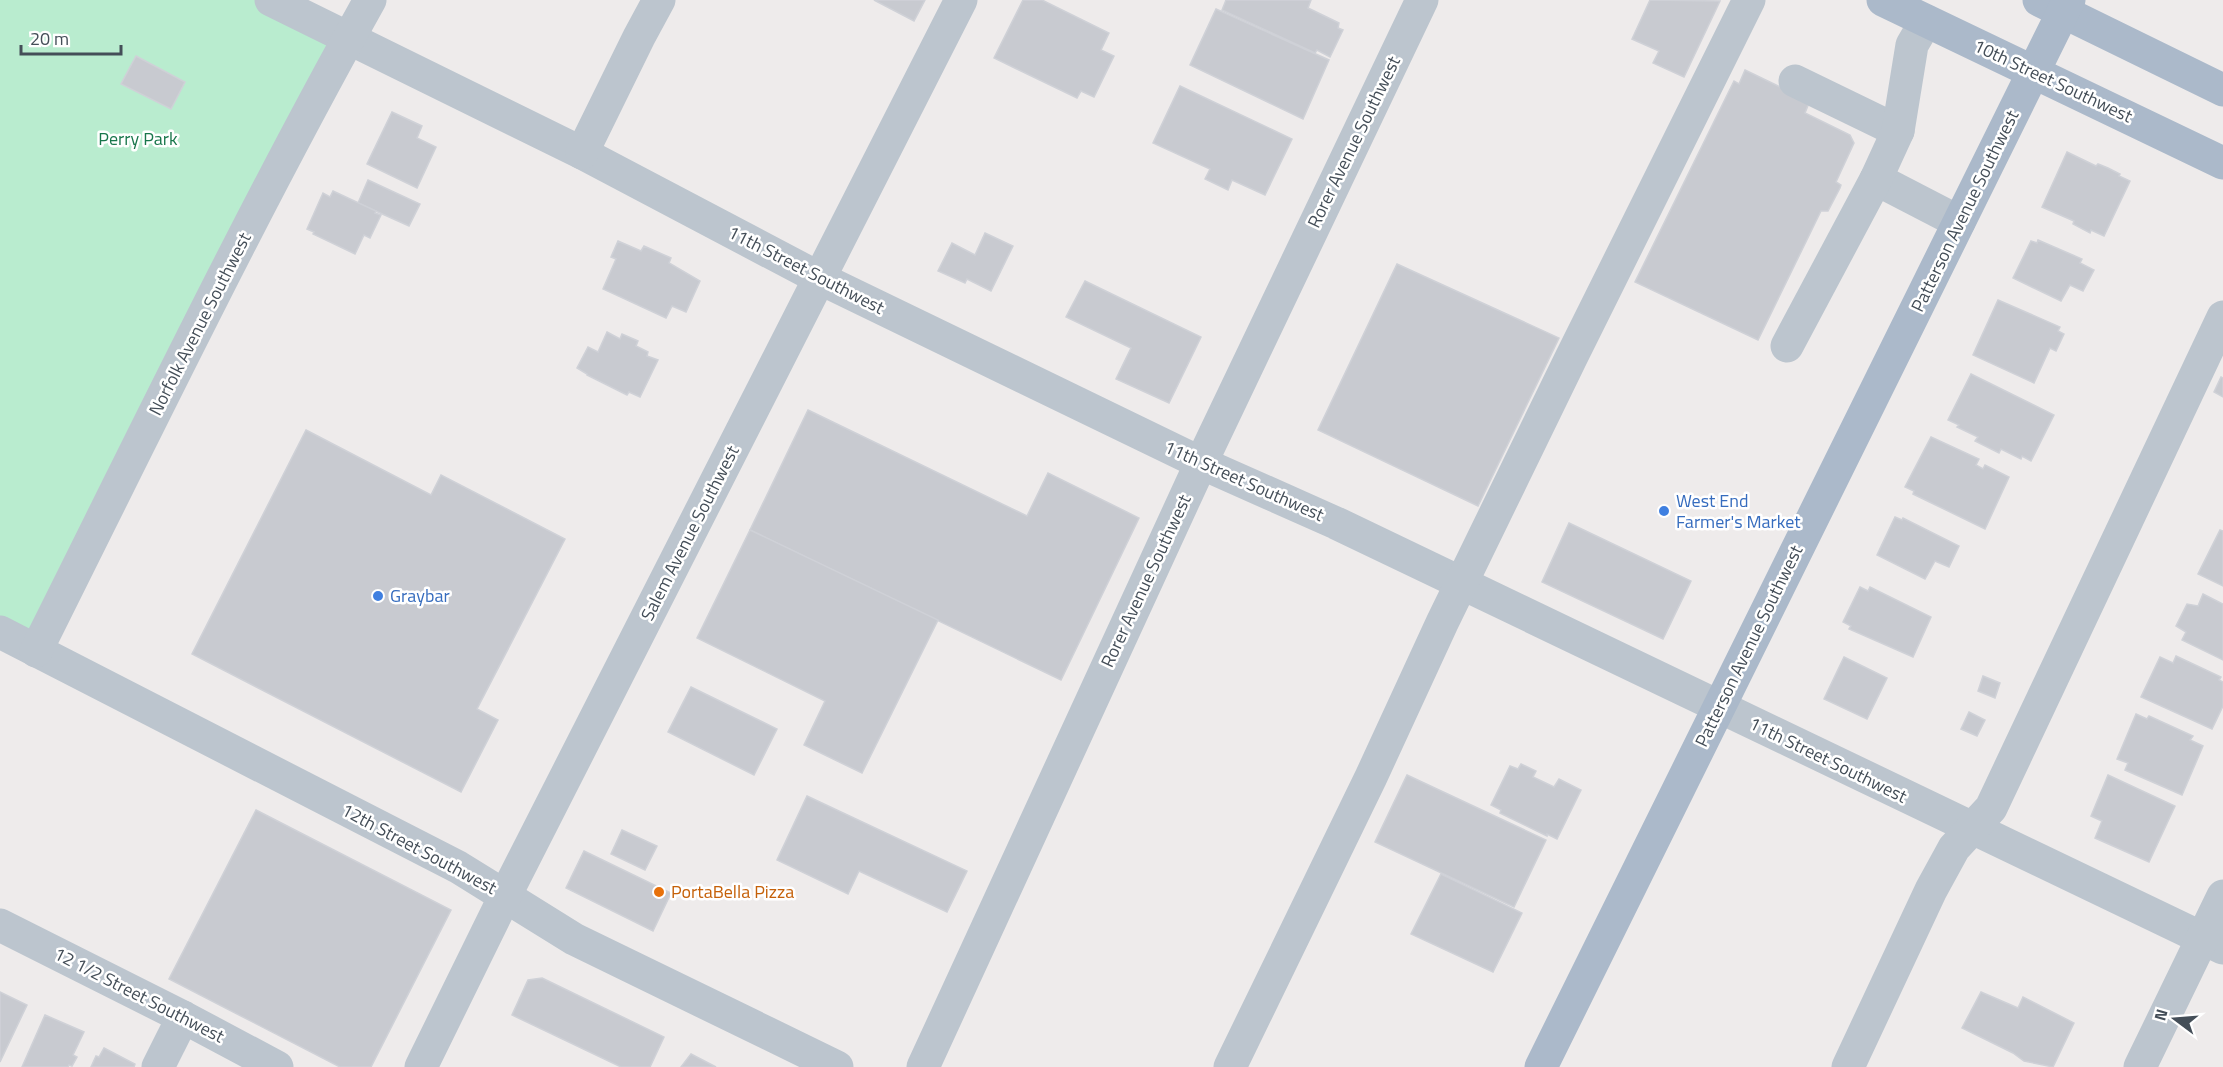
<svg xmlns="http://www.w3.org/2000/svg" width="2223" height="1067" viewBox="0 0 2223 1067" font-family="'Titillium Web',sans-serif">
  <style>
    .green { fill: #b9eccf }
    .building { fill: #c8cad0; stroke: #cfd1d7; stroke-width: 1.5 }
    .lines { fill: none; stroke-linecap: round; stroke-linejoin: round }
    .minor { stroke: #bcc5ce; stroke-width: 33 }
    .major { stroke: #abb9ca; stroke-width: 33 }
    .shop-dot { fill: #3f7fe0; stroke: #fff; stroke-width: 2 }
    .food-dot { fill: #e8710a; stroke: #fff; stroke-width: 2 }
    .labels { text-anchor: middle; stroke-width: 5; stroke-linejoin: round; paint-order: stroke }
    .street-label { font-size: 18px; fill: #444e58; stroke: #fff }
    .park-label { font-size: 18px; fill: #18764b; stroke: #fff }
    .shop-label { font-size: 18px; fill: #366cbe; stroke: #fff; text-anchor: start }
    .food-label { font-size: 18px; fill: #c56008; stroke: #fff; text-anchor: start }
  </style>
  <rect width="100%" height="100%" fill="#eeebeb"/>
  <polygon class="green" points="0,0 271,0 349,37 36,651 0,632"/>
  <g class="building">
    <polygon points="874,0 925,0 914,21"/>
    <polygon points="1023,0 1042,0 1109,33 1101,50 1114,56 1094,97 1081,91 1077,98 994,58"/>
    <polygon points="1226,0 1311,0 1308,8 1339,23 1338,28 1343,30 1330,57 1317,50 1315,53 1222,10"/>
    <polygon points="1650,0 1720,1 1684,77 1653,63 1659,51 1632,39"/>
    <polygon points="1216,9 1329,60 1303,119 1190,65"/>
    <polygon points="136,56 185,82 171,109 121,84"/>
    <polygon points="1745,70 1807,100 1809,103 1805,113 1850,135 1854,143 1836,182 1841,185 1840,188 1828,211 1821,211 1758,340 1635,282 1734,81 1739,84"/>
    <polygon points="1180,86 1292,139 1265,195 1232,180 1228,190 1205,179 1210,169 1153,143"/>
    <polygon points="392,112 422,126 417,138 436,147 417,188 367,164"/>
    <polygon points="2067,152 2096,166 2098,164 2108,168 2120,174 2119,176 2130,181 2104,236 2091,230 2090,233 2073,224 2074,221 2042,207"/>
    <polygon points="368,180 420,204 409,226 358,203"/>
    <polygon points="333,191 376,211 375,213 381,215 370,238 364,235 355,254 313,234 314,232 307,229 323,193 330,197"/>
    <polygon points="985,233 1013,246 991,291 967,279 965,283 938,271 952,243 975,255"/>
    <polygon points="2038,240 2082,259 2080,263 2094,270 2083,291 2070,285 2061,301 2013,278 2031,241 2037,243"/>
    <polygon points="618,241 641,251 644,246 671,258 669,263 700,281 686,312 672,306 666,318 603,289 616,259 611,257"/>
    <polygon points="1397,264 1559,338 1478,506 1318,430"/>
    <polygon points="1085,281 1201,337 1169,403 1116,379 1131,348 1066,317"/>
    <polygon points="1998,300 2060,327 2058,331 2064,334 2056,351 2050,348 2034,383 1973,355"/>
    <polygon points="607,332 620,339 622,334 638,341 636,346 648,352 647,356 658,360 640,397 629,392 627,395 587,375 587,374 577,368 588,347 598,352"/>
    <polygon points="1971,374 2054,415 2031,461 2022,456 2021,459 2001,449 1999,453 1975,441 1978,437 1957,427 1959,425 1948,420"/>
    <polygon points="2221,377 2223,378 2223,397 2214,392"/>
    <polygon points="808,410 1027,516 1048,473 1139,518 1061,680 750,530"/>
    <polygon points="306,430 431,495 441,475 565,539 477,709 498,720 461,792 192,654"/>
    <polygon points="1931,437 1979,459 1976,465 1983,469 1985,465 2009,477 1985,529 1913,494 1914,491 1905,487"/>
    <polygon points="1895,517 1902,520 1903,518 1959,546 1949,567 1935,561 1925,579 1877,555"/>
    <polygon points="1569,523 1691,581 1663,639 1542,582"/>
    <polygon points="750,530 938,620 862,773 804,745 825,701 697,638"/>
    <polygon points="2220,530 2223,531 2223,586 2198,574"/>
    <polygon points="1860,587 1868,591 1870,587 1931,617 1913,657 1849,629 1851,626 1843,622"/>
    <polygon points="2203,594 2223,604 2223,660 2182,640 2186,632 2176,626 2187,604 2198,606"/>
    <polygon points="2176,656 2221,677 2219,680 2223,682 2223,706 2212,729 2141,697 2160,657 2173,663"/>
    <polygon points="1844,657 1887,678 1867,719 1824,699"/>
    <polygon points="1983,676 2000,683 1995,698 1978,691"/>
    <polygon points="691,687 777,729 754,775 668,732"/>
    <polygon points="1969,712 1985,720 1977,736 1961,729"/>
    <polygon points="2136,714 2147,719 2149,716 2193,736 2190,740 2203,746 2182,795 2125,770 2128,763 2117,759"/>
    <polygon points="1521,764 1536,771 1533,777 1554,787 1559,779 1581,790 1557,839 1547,834 1547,836 1500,813 1501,810 1491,805 1510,766 1518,769"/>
    <polygon points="1407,775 1546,840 1514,907 1375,842"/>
    <polygon points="2108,775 2175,806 2149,862 2095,838 2102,821 2091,816"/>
    <polygon points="807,796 967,871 947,912 859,871 848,894 777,860"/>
    <polygon points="256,810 451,910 371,1067 340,1067 169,979"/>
    <polygon points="622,830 657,846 645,870 611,854"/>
    <polygon points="584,851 671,893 653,931 566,888"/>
    <polygon points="1441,874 1522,913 1493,972 1411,934"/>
    <polygon points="542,978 664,1037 650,1067 621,1067 512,1015 528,980"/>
    <polygon points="0,992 27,1005 0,1062"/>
    <polygon points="1981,992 2018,1008 2023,997 2074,1023 2053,1067 2024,1061 2013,1053 1962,1028"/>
    <polygon points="45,1015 84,1032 73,1055 77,1057 72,1066 69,1065 68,1067 22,1067"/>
    <polygon points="104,1048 135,1064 134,1067 91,1067 96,1056 99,1057"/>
    <polygon points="691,1054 716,1067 681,1067"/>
  </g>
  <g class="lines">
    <g class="minor">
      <polyline points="271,0 582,153 819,278 1201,463 1336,523 2223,948"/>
      <polyline points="1795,81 1898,131"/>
      <polyline points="582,153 639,37 659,0"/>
      <polyline points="1876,179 1959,222"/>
      <polyline points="1787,346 1876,179 1898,131 1912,45 1926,21"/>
      <polyline points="0,632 458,867 574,939 837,1067"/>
      <path d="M36,651C145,433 251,213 370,0"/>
      <polyline points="0,925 183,1017 277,1067"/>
      <polyline points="158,1067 183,1017"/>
      <polyline points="421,1067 505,896 961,0"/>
      <polyline points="923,1067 1201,463 1422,0"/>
      <polyline points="1230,1067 1371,777 1442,623 1571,358 1749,0"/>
      <polyline points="1848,1067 1931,890 1954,848 1991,808 2223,317"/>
      <polyline points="2140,1067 2223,896"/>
    </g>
    <g class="major">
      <polyline points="1883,0 2223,163"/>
      <polyline points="2039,0 2223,90"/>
      <polyline points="1541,1067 2069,0"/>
    </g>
  </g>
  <g class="shop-dot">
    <circle cx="1664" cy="511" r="6"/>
    <circle cx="378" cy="596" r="6"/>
  </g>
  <circle class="food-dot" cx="659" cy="892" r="6"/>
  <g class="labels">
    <g class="street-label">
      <text transform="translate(2053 81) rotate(25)" y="6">10th Street Southwest</text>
      <text transform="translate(1354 142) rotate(-64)" y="6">Rorer Avenue Southwest</text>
      <text transform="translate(1965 211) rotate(-64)" y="6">Patterson Avenue Southwest</text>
      <text transform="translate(806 270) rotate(27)" y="6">11th Street Southwest</text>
      <text transform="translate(200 324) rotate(-63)" y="6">Norfolk Avenue Southwest</text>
      <text transform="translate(1244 481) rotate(24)" y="6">11th Street Southwest</text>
      <text transform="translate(690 533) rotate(-63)" y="6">Salem Avenue Southwest</text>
      <text transform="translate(1146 581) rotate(-65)" y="6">Rorer Avenue Southwest</text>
      <text transform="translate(1749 646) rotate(-64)" y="6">Patterson Avenue Southwest</text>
      <text transform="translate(1828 760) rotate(26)" y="6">11th Street Southwest</text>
      <text transform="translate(419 849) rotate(28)" y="6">12th Street Southwest</text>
      <text transform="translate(139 995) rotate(27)" y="6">12 1/2 Street Southwest</text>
    </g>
    <g class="park-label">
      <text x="138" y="145">Perry Park</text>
    </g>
    <g class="shop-label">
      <text x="1676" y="507">West End<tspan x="1676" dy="21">Farmer's Market</tspan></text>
      <text x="390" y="602">Graybar</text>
    </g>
    <g class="food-label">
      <text x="671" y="898">PortaBella Pizza</text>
    </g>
  </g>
  <g transform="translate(2175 1019) rotate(286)" stroke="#ffffff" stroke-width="4.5" paint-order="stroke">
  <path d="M0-4.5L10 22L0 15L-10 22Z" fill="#444e58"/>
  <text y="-9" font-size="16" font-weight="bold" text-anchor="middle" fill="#444e58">N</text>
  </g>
  <path d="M21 45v9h100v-9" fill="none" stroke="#444e58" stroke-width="3"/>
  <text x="30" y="45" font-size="18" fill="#444e58" stroke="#ffffff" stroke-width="4.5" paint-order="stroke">20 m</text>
</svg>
